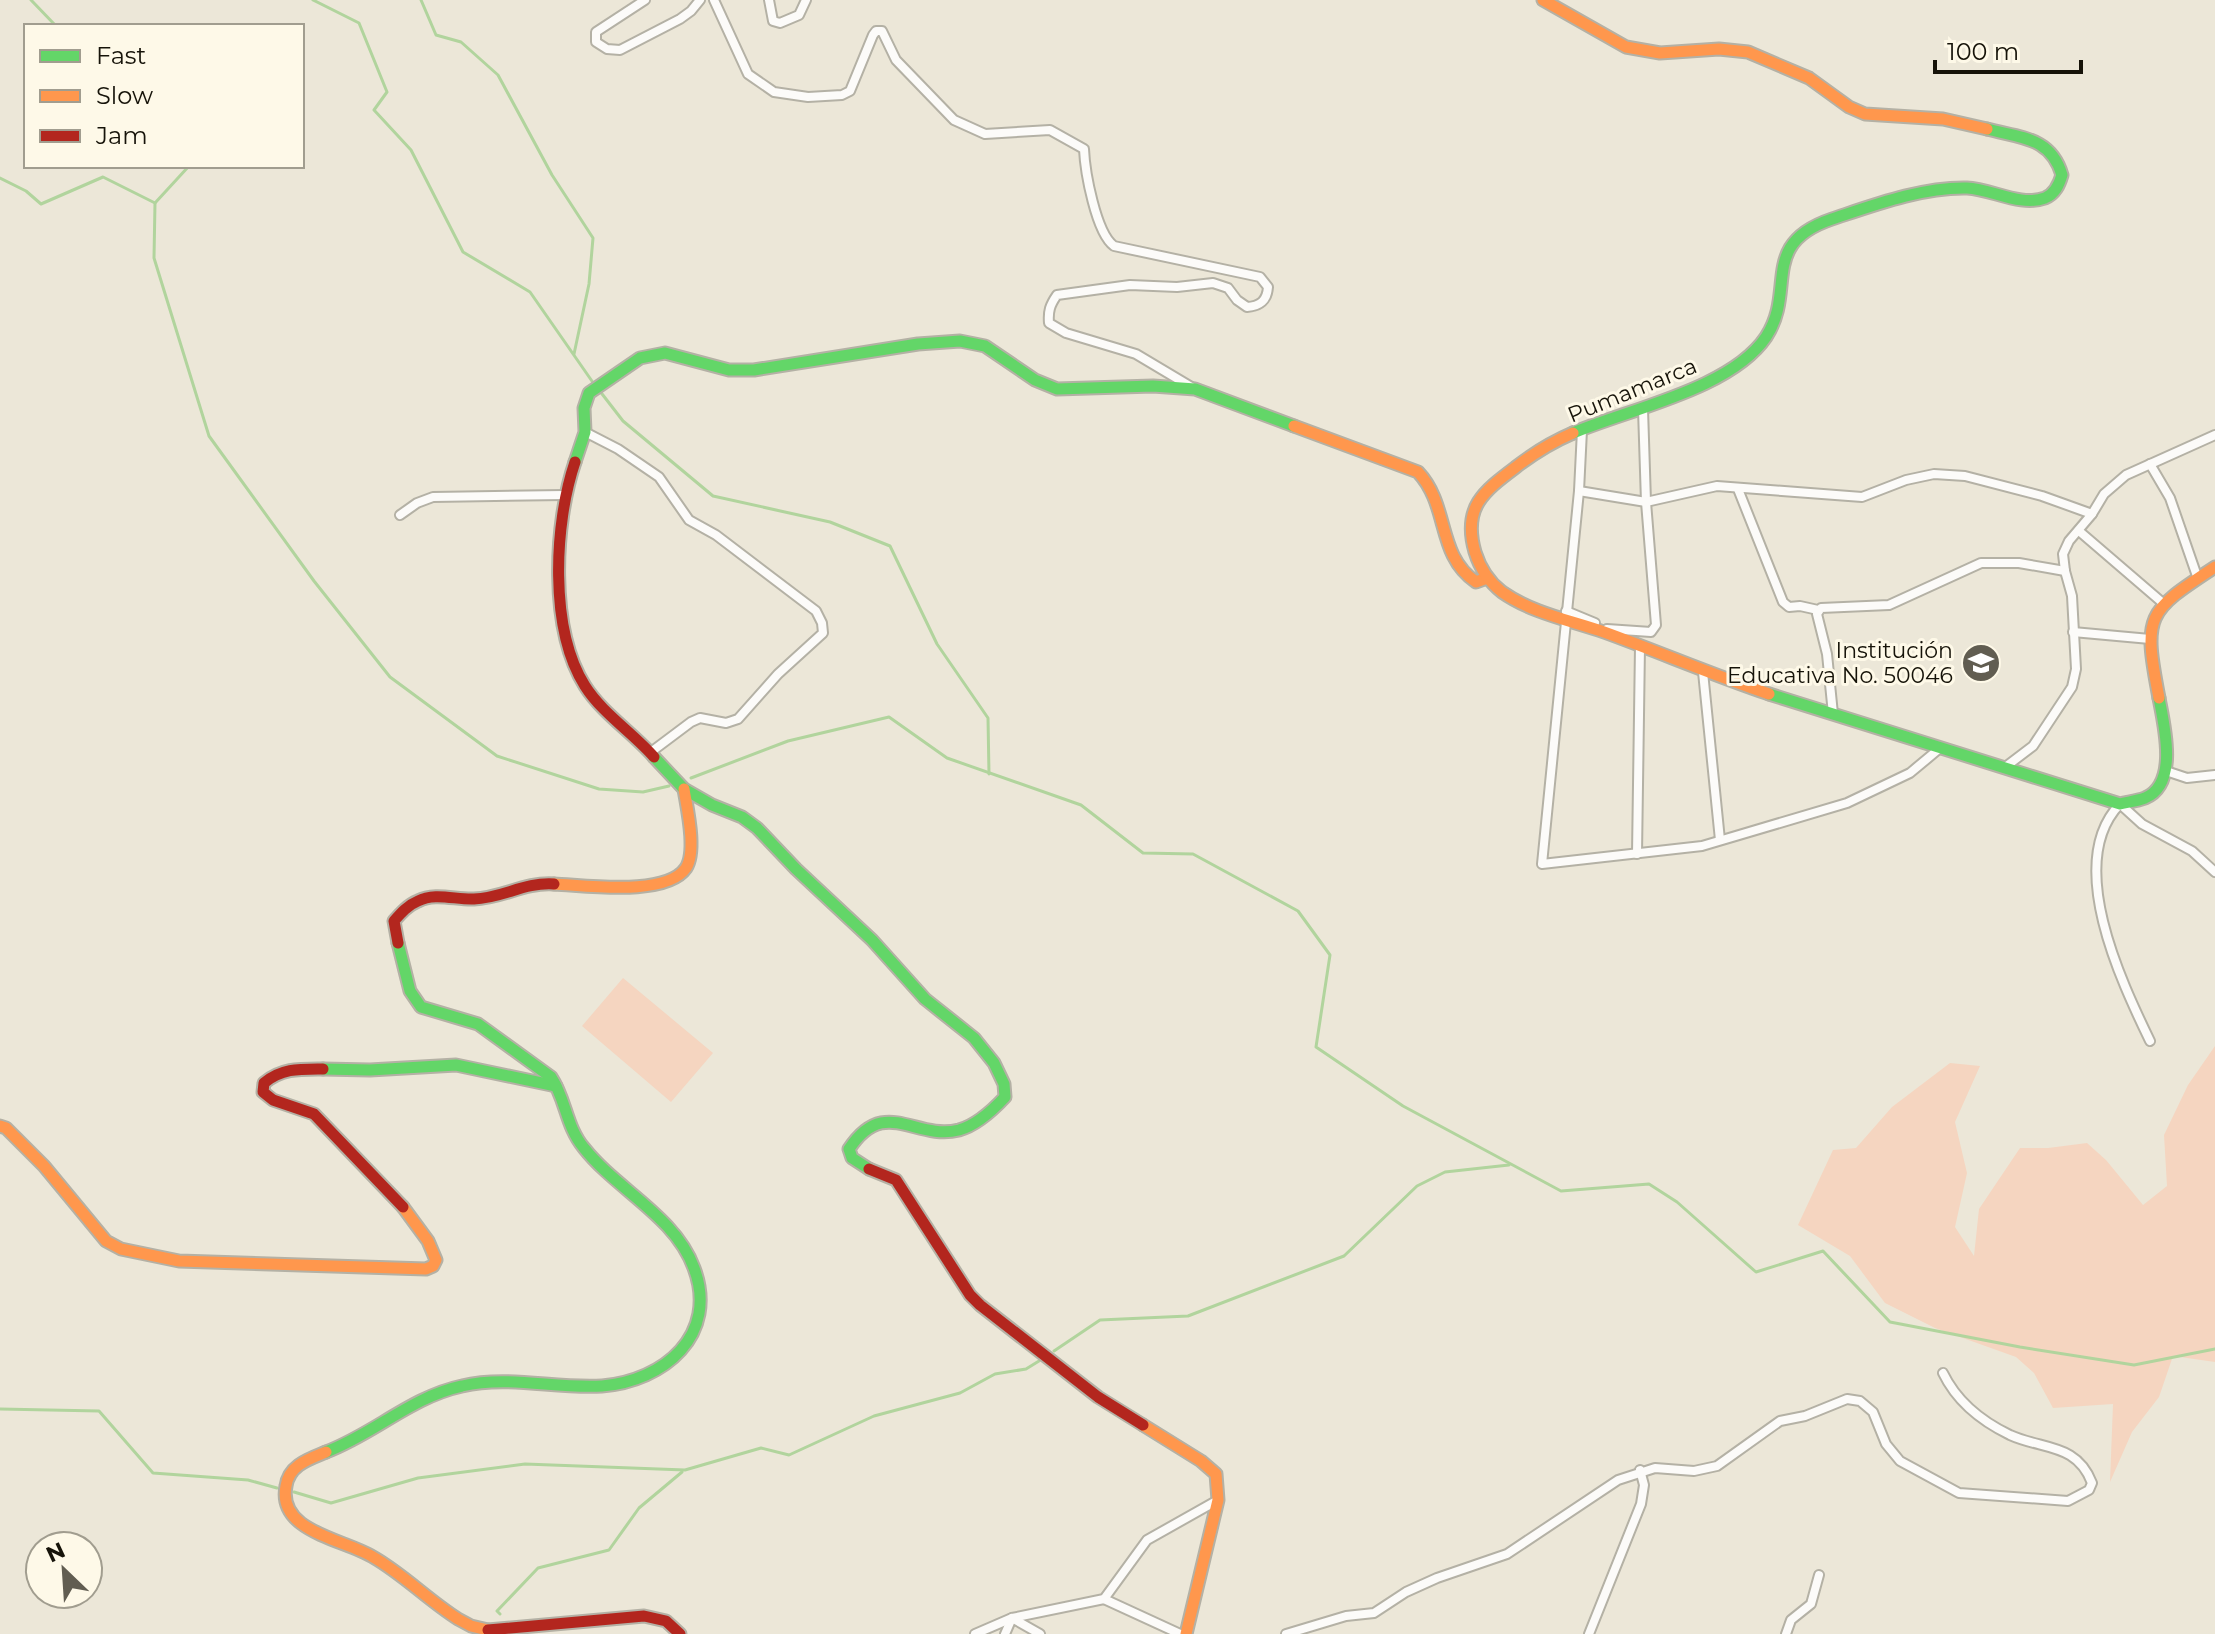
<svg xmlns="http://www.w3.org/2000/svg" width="2215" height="1634" viewBox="0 0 2215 1634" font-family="Montserrat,sans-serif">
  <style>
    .green { fill: #f5d5c0 }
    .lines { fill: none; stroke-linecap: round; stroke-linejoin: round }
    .stream { stroke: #b1d49d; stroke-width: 3 }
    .street-casing { stroke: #b4b1a5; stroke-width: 12 }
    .fast-casing { stroke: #b4b1a5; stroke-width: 15 }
    .slow-casing { stroke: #b4b1a5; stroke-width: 15 }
    .jam-casing { stroke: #b4b1a5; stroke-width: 15 }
    .street { stroke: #fcfbf9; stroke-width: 8 }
    .fast { stroke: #63d668; stroke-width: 11 }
    .slow { stroke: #ff974d; stroke-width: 11 }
    .jam { stroke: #b3261e; stroke-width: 11 }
    .labels { text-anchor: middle; stroke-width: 6; stroke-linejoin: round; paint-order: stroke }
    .street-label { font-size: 22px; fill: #161309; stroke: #fef9e8 }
    .poi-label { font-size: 22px; fill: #161309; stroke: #fef9e8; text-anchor: end }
  </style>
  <rect width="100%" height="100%" fill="#ece7d8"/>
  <g class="green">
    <polygon points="623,978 713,1053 671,1102 582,1026"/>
    <polygon points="2215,1046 2215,1362 2173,1356 2159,1397 2132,1432 2110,1482 2113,1404 2053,1408 2034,1373 2016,1357 1935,1328 1885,1303 1850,1256 1798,1225 1833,1150 1856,1148 1892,1107 1950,1063 1980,1066 1955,1122 1967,1173 1955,1227 1974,1256 1979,1209 2020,1148 2048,1148 2087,1143 2106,1160 2143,1205 2167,1186 2164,1135 2188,1085"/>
  </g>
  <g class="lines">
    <g class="stream">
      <polyline points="31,0 56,26"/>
      <polyline points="313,0 359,23 387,92 374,110 411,150 463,252 530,292 594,384"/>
      <polyline points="421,0 436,35 461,42 498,75 552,175 593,238 589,284 574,354"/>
      <polyline points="189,166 155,203 154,258 209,436 314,581 390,677 497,756 599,789 643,792 669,786"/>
      <polyline points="0,178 26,191 41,204 103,177 155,203"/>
      <polyline points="599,390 623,421 713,496 830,522 890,546 937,644 988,718 989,774"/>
      <polyline points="691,778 788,741 889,717 947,758 1081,805 1143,853 1193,854 1298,911 1330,955 1316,1047 1403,1106 1561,1191 1649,1184 1677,1202 1756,1272 1823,1251 1890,1322 2020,1347 2134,1365 2215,1349"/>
      <polyline points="1054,1351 1100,1320 1188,1316 1344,1256 1417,1186 1445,1172 1509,1165"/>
      <polyline points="0,1409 99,1411 153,1473 248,1480 277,1488"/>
      <polyline points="294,1492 331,1503 418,1478 525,1464 685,1470 761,1448 789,1455 874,1416 960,1393 995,1374 1026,1369 1039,1361"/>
      <polyline points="500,1614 497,1611 538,1568 609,1550 639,1508 682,1472"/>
    </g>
    <defs>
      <g id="street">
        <polyline points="645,0 596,32 596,42 607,49 620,50 680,19 691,11 700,0"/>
        <path d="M714,0L748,74L774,92L808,97L842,95L850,91L873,35L876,31H882L896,60L954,120L985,134L1050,130L1084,149C1085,172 1096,233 1114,246L1260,277L1268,287C1267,301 1260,306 1247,307L1237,300L1228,288L1213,283L1177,287L1130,285L1057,295C1050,305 1048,311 1049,323L1066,333L1136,354L1193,388"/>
        <polyline points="769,0 773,21 780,23 799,15 806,0"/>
        <polyline points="1582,430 1579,491 1542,864 1702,846 1847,803 1910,773 1940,748"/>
        <polyline points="585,432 618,449 659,477 689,520 716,535 816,611 822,623 823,633 778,674 738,719 726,723 700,718 691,722 651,752"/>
        <polyline points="2150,464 2170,498 2198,579"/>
        <polyline points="1738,489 1783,602 1789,607 1800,606 1818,610"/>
        <polyline points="1579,491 1646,502 1717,486 1862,497 1906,480 1934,474 1965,476 2042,496 2092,514"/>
        <polyline points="400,515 417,503 433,497 564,495"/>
        <polyline points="2079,531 2164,604"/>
        <polyline points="1566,611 1595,623"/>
        <polyline points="1607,629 1651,632 1656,625 1646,502 1643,409"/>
        <polyline points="2073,632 2150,639"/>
        <polyline points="1703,672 1720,840"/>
        <polyline points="1833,714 1827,654 1817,614 1821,608 1889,605 1981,563 2019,563 2065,571"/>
        <polyline points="2004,768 2033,746 2072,687 2076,669 2072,596 2065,571 2063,554 2069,541 2092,514 2104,494 2126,475 2215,435"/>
        <polyline points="2166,771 2187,778 2215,775"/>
        <polyline points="1637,854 1640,646"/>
        <path d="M2150,1041C2121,981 2064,862 2120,804L2142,824L2192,851L2215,872"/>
        <polyline points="1104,1599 1180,1634"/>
        <polyline points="975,1634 1012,1618 1104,1599 1147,1540 1218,1500"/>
        <polyline points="1005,1634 1012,1618 1040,1634"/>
        <path d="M1286,1634L1346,1616L1374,1613L1406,1592L1437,1578L1507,1554L1618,1480L1655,1468L1694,1471L1717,1466L1780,1421L1805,1416L1847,1399L1860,1401L1873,1412L1886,1444L1900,1461L1959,1493L2068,1501L2089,1490L2092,1483C2077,1443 2043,1450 2010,1435C1981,1421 1957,1402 1943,1373"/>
        <polyline points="1589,1634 1641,1504 1644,1485 1640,1470"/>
        <polyline points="1786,1634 1791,1620 1811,1604 1819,1575"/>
      </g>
      <g id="fast">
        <path d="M1573,433C1629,409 1731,389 1766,337C1797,290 1758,244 1832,219C1874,205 1922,187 1967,188C1992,189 2020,207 2045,198C2055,194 2059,185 2062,175C2051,137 2021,138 1987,129"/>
        <polyline points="575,462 585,432 584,408 589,393 640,358 665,353 729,370 754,370 918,344 960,341 985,346 1035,380 1057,389 1153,386 1195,389 1294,426"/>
        <path d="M1769,694L2120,804C2128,802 2137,801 2145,798C2179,784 2164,725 2159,698"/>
        <path d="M654,757L684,789L712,805L742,817L757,828L796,869L872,940L925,999L974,1038L994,1063L1004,1084L1005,1097C992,1111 977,1125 959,1130C914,1141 885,1095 849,1149L852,1158L869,1169"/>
        <polyline points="323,1069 370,1070 456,1065 556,1086"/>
        <path d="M326,1452C374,1434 411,1397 462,1386C508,1375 555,1389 602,1386C664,1381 719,1335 694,1268C675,1216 617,1190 584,1148C566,1127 566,1099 551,1077L478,1024L421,1007L410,991L398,943"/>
      </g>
      <g id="slow">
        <polyline points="1543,0 1626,47 1660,53 1719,49 1748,52 1809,78 1849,107 1865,114 1943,119 1987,129"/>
        <path d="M1294,426L1418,472C1450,506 1436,555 1476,582L1487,578"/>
        <path d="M1573,433C1552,442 1534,453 1516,467C1484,491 1462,507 1475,552C1480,568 1489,582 1502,592C1532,613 1569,620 1604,632C1659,652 1713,675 1769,694"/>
        <path d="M2159,698C2143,615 2146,612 2215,567"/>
        <path d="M554,884C585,885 666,897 686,868C697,851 687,808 684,789"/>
        <polyline points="0,1126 6,1128 44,1166 106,1241 121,1249 179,1261 426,1269 433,1266 436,1260 428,1241 403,1207"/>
        <polyline points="1143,1425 1201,1461 1216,1474 1218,1500 1186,1634"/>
        <path d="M326,1452C309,1459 289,1465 286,1486C277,1532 344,1539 373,1557C403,1574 428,1600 458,1619L471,1626L488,1630"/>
      </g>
      <g id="jam">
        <path d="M575,462C554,524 549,629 585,686C602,713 633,733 654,757"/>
        <path d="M398,943L394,921C401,913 408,905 418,901C435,892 456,900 474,899C503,898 524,882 554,884"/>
        <path d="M323,1069C300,1069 282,1068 264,1083L263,1092L273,1100L314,1114L403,1207"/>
        <polyline points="869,1169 896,1180 970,1295 980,1305 1098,1397 1143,1425"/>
        <polyline points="488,1630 644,1616 666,1621 680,1634"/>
      </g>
    </defs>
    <use href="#street" class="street-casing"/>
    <use href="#fast" class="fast-casing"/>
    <use href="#slow" class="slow-casing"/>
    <use href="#jam" class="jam-casing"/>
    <use href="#street" class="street"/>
    <use href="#fast" class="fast"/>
    <use href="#slow" class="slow"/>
    <use href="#jam" class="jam"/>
  </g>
  <defs>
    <symbol id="school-disc" viewBox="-11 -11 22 22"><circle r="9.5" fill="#615d51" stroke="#fef9e8"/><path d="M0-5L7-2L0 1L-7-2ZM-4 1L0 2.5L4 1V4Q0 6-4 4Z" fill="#fff"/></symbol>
  </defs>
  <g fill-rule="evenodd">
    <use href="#school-disc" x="1959" y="641" width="44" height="44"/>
  </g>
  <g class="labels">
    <g class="street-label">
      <text transform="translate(1632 390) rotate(-22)" y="8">Pumamarca</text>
    </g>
    <g class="poi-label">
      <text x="1953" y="658">Institución<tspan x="1953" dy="25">Educativa No. 50046</tspan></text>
    </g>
  </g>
  <rect x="24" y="24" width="280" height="144" fill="#fef9e8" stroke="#a19d8f" stroke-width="2"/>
  <rect x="40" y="50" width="40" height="12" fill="#63d668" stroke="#a19d8f" stroke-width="2"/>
  <text x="96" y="64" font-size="24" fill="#161309">Fast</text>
  <rect x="40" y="90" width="40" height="12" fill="#ff974d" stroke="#a19d8f" stroke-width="2"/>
  <text x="96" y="104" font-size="24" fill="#161309">Slow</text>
  <rect x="40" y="130" width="40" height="12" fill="#b3261e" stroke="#a19d8f" stroke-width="2"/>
  <text x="96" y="144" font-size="24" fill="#161309">Jam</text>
  <g transform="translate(64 1570) rotate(335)"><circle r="38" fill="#fef9e8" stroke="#a19d8f" stroke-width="2"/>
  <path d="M0-6L14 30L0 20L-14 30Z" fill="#615d51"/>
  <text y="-12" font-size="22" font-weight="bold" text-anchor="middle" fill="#161309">N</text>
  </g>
  <path d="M1935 60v12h146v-12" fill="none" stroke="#161309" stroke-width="4"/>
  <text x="1947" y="60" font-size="24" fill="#161309" stroke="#fef9e8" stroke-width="6" paint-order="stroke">100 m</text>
</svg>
